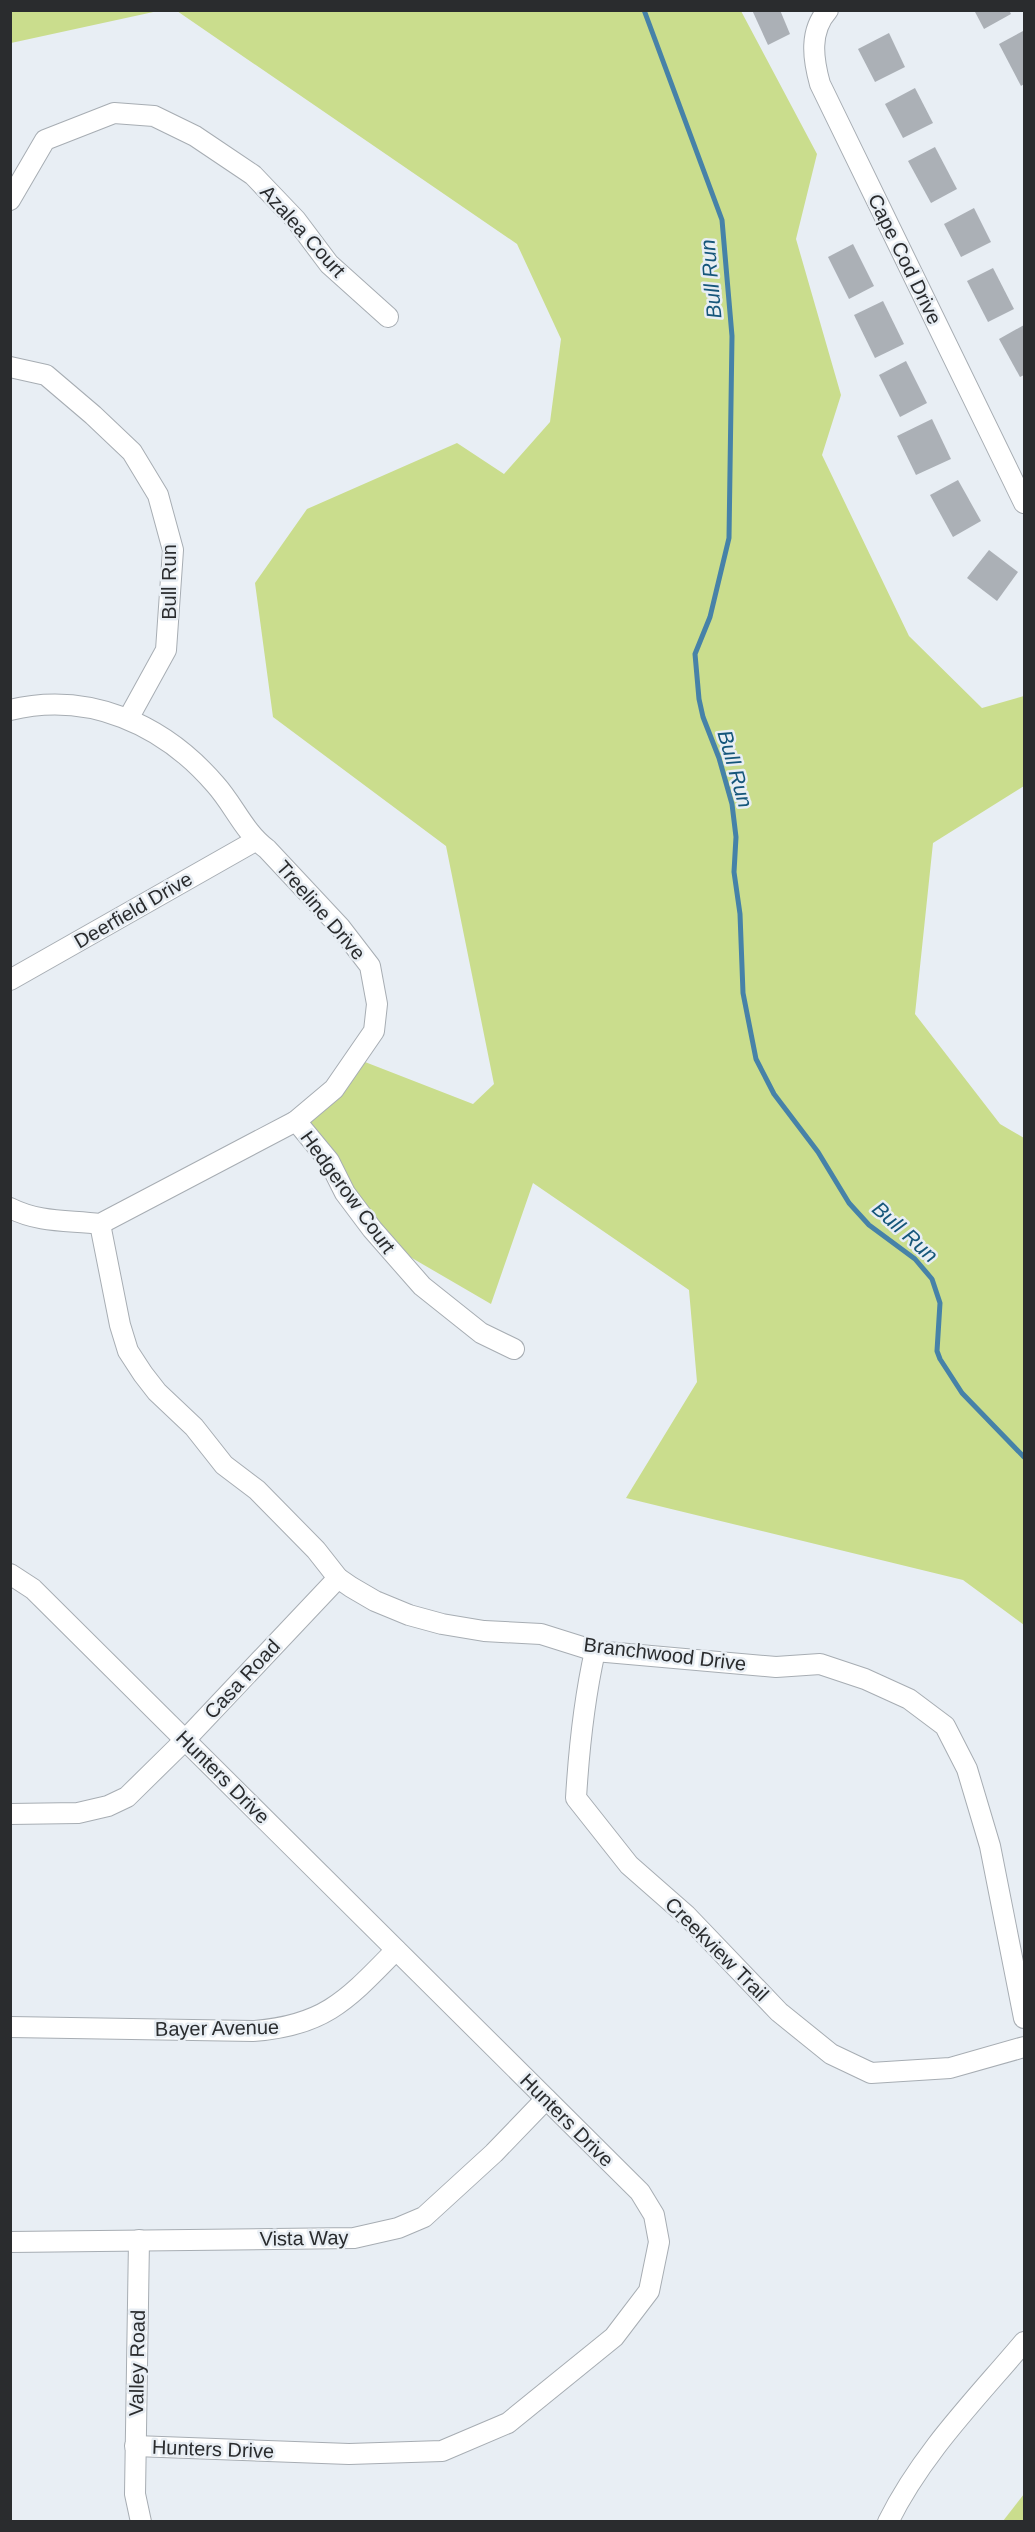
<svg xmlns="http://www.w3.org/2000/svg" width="1035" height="2532" viewBox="0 0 1035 2532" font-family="Arial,sans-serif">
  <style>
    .green { fill: #cadd8d }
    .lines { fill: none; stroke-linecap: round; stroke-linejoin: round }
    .stream { stroke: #4682a8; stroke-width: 5 }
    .building { fill: #abb0b6 }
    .minor-casing { stroke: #a7adb3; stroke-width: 22 }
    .minor { stroke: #fff; stroke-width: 20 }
    .labels { text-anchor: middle; stroke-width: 5; stroke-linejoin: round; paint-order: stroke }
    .street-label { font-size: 20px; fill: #2a2c2e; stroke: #e8eef4 }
    .water-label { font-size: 21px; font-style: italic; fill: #15567a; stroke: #e8eef4 }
  </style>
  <rect width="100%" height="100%" fill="#e8eef4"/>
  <g class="green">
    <polygon points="11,10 158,10 158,11 11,43"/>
    <polygon points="177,11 741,11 817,154 796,239 841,395 822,455 909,636 982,708 1024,696 1024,786 933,843 915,1014 1000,1124 1024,1138 1024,1625 963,1580 626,1498 697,1382 689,1290 533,1183 491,1304 369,1233 302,1124 365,1062 473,1104 494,1084 446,846 273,717 255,583 307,509 457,443 504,474 550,422 561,339 517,244"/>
    <polygon points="1024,2494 1024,2521 1003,2521"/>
  </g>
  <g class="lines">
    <polyline class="stream" points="644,10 722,220 732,336 729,538 710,617 695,654 699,699 703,717 719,758 732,804 736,837 734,872 740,914 743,993 756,1059 774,1094 818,1152 849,1203 869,1225 915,1259 932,1279 940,1303 937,1351 940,1359 962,1393 1024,1457"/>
  </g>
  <g class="building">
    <polygon points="752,10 780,10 790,34 768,45"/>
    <polygon points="974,10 1009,10 1011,14 984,29"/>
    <polygon points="1023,31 1024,84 1021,86 999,44"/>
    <polygon points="889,33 905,67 875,82 858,49"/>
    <polygon points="915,88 933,123 903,138 885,104"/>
    <polygon points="935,147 957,189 931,203 908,161"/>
    <polygon points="974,208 991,242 961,257 944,224"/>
    <polygon points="853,244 874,286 849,299 828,257"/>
    <polygon points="993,268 1014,309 988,322 967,281"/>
    <polygon points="883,301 904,344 875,358 854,315"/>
    <polygon points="1024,325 1024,375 1020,377 999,339"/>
    <polygon points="906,361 927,403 900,417 879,375"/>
    <polygon points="932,419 951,459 916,475 897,436"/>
    <polygon points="958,480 981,521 953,537 930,495"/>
    <polygon points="989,550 1018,572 997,601 967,578"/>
  </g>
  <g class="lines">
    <defs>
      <g id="minor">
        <path d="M828,10C809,31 813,59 820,84L1024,503"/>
        <polyline points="10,200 45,140 114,113 154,116 195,136 253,175 296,220 329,264 388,317"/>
        <polyline points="10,367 46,375 93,415 132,452 158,495 173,550 166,650 128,719"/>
        <path d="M10,710C89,691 163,724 215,784C234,805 244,832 267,849L340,927L370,966L377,1004L374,1031L334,1089L296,1121L100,1224C67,1220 40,1223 10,1208"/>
        <polyline points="10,980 255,841"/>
        <polyline points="296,1121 329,1161 345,1193 372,1229 422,1286 481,1333 514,1349"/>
        <polyline points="100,1224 120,1325 128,1351 143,1374 157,1392 194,1427 224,1465 257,1490 316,1550 338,1578 351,1587 375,1601 409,1615 442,1624 484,1631 541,1634 595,1651 776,1667 820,1664 865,1679 909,1699 945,1726 967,1769 990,1846 1024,2018"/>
        <polyline points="10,1574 33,1589 640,2192 654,2215 659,2242 649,2291 614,2337 508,2423 442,2451 349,2454 135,2446"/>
        <path d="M595,1651C584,1700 579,1748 576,1798L629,1865L686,1915L779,2012L831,2054L871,2073L950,2068L1024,2047"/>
        <polyline points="10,1814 78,1813 108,1806 127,1797 185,1740 338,1578"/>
        <path d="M10,2027L253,2031C325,2026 348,1999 396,1950"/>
        <polyline points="139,2240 135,2494 141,2522"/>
        <polyline points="10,2242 354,2238 398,2228 424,2217 494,2153 546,2099"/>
        <path d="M888,2522C922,2453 976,2399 1024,2342"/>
      </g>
    </defs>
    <use href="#minor" class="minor-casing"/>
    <use href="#minor" class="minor"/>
  </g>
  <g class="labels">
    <g class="street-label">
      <text transform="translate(303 231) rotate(48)" y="7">Azalea Court</text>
      <text transform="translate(905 259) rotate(64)" y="7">Cape Cod Drive</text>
      <text transform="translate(169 582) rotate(-90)" y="7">Bull Run</text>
      <text transform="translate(133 910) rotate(-30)" y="7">Deerfield Drive</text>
      <text transform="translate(321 910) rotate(49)" y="7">Treeline Drive</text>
      <text transform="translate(348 1192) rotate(54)" y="7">Hedgerow Court</text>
      <text transform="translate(665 1654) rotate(7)" y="7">Branchwood Drive</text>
      <text transform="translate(242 1679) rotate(-47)" y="7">Casa Road</text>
      <text transform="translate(223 1777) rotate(45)" y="7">Hunters Drive</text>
      <text transform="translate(717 1949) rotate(45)" y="7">Creekview Trail</text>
      <text transform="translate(217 2028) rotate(-1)" y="7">Bayer Avenue</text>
      <text transform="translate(567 2120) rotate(45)" y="7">Hunters Drive</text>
      <text transform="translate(304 2238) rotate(-1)" y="7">Vista Way</text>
      <text transform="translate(137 2363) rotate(-89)" y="7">Valley Road</text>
      <text transform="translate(213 2449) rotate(2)" y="7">Hunters Drive</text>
    </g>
    <g class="water-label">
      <text transform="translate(711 279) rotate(-95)" y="7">Bull Run</text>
      <text transform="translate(735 769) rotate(74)" y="7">Bull Run</text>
      <text transform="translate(905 1232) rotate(42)" y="7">Bull Run</text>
    </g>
  </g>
  <rect width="1035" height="2532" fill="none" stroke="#2a2c2e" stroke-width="24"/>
</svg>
